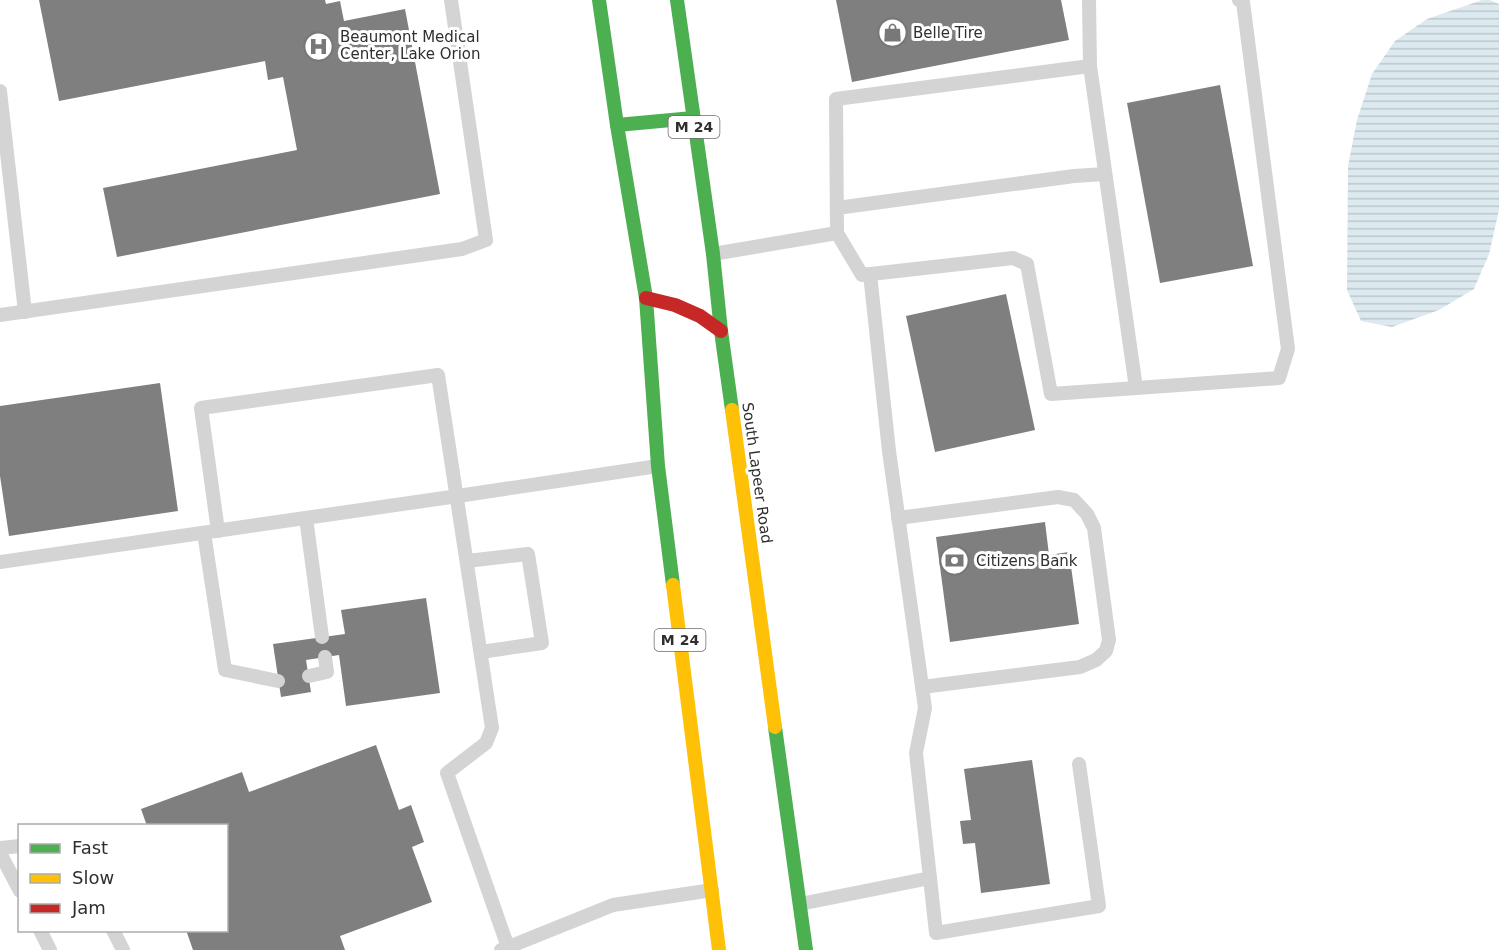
<svg xmlns="http://www.w3.org/2000/svg" width="1499" height="950" viewBox="0 0 1499 950" font-family="'DejaVu Sans',sans-serif">
  <style>
    .water { fill: url(#water-rules) }
    .building { fill: #7f7f7f }
    .lines { fill: none; stroke-linecap: round; stroke-linejoin: round }
    .lane { stroke: #d4d4d4; stroke-width: 14 }
    .fast { stroke: #4caf50; stroke-width: 14 }
    .slow { stroke: #ffc107; stroke-width: 14 }
    .jam { stroke: #c62828; stroke-width: 14 }
    .labels { text-anchor: middle; stroke-width: 6; stroke-linejoin: round; paint-order: stroke }
    .shield { fill: #fff; stroke: #6d6d6d; stroke-width: 1.5 }
    .shield-label { font-size: 14px; font-weight: bold; fill: #2f2f2f }
    .poi-label { font-size: 15px; fill: #2f2f2f; stroke: #fff; text-anchor: start }
    .street-label { font-size: 15px; fill: #2f2f2f; stroke: #fff }
  </style>
  <defs>
    <pattern id="water-rules" width="6" height="5" patternUnits="userSpaceOnUse" patternTransform="scale(1.5)"><rect width="6" height="5" fill="#dce9ef"/><path d="M0 2.5h6" fill="none" stroke="#bdc8cd"/></pattern>
  </defs>
  <rect width="100%" height="100%" fill="#fff"/>
  <polygon class="water" points="1482,0 1490,0 1499,4 1499,210 1489,254 1474,289 1439,310 1392,327 1361,321 1347,290 1348,166 1357,120 1372,74 1395,41 1427,19"/>
  <g class="building">
    <polygon points="39,0 325,0 326,4 340,1 344,21 405,9 440,194 117,257 103,188 297,150 283,77 268,80 265,61 59,101"/>
    <polygon points="836,0 1061,0 1069,40 852,82"/>
    <polygon points="1220,85 1253,266 1160,283 1127,103"/>
    <polygon points="1006,294 1035,430 935,452 906,316"/>
    <polygon points="160,383 178,511 9,536 0,476 0,406"/>
    <polygon points="1045,522 1049,555 1069,552 1079,624 950,642 936,537"/>
    <polygon points="426,598 440,693 346,706 339,655 306,660 311,692 281,697 273,644 345,634 341,610"/>
    <polygon points="376,745 399,810 411,805 424,842 412,847 432,902 340,936 345,950 193,950 186,930 226,930 226,826 147,826 141,809 242,772 249,792"/>
    <polygon points="1032,760 1050,884 981,893 975,843 963,844 960,821 971,820 964,769"/>
  </g>
  <g class="lines">
    <g class="lane">
      <polyline points="1089,0 1090,66 836,99 837,233 862,275 1013,258 1027,264 1051,394 1279,378 1288,349 1243,2 1239,0"/>
      <polyline points="1090,66 1136,388"/>
      <polyline points="0,91 25,312"/>
      <polyline points="837,208 1074,176 1105,174"/>
      <polyline points="713,254 837,233"/>
      <polyline points="0,315 462,249 486,240 451,0"/>
      <polyline points="306,518 322,637"/>
      <polyline points="898,518 1058,497 1074,500 1087,514 1094,528 1109,640 1106,651 1096,660 1080,667 922,687"/>
      <polyline points="218,531 201,408 438,375 492,728 486,743 447,773 509,950"/>
      <polyline points="204,533 225,670 278,681"/>
      <polyline points="467,561 528,554 542,643 481,652"/>
      <polyline points="0,562 458,496 658,466"/>
      <polyline points="309,676 327,672 325,657"/>
      <polyline points="0,848 20,846"/>
      <polyline points="0,853 20,891"/>
      <polyline points="930,878 936,933 1099,906 1079,764"/>
      <polyline points="800,904 930,878 916,753 925,708 889,451 870,274"/>
      <polyline points="40,930 50,950"/>
      <polyline points="113,930 123,950"/>
      <polyline points="501,950 613,905 712,890"/>
    </g>
    <g class="fast">
      <polyline points="599,0 617,125 646,298 658,466 673,585"/>
      <polyline points="677,0 713,254 721,331 732,410"/>
      <polyline points="617,125 693,118"/>
      <polyline points="775,727 806,950"/>
    </g>
    <g class="slow">
      <polyline points="732,410 775,727"/>
      <polyline points="673,585 719,950"/>
    </g>
    <polyline class="jam" points="646,298 675,305 700,316 721,331"/>
  </g>
  <defs>
    <symbol id="shop-ring" viewBox="-11 -11 22 22"><circle r="9.5" fill="#fff" stroke="#787878" stroke-width="1.5"/><path d="M-5-2.5h2.3a2.7 3.5 0 0 1 5.4 0H5L5.5 6h-11ZM-1.5-2.5h3a1.5 2.3 0 0 0-3 0Z" fill="#787878"/></symbol>
    <symbol id="hospital-ring" viewBox="-11 -11 22 22"><circle r="9.5" fill="#fff" stroke="#787878" stroke-width="1.5"/><path d="M-5-5h3v3.5h4V-5h3V5h-3V1.5h-4V5h-3Z" fill="#787878"/></symbol>
    <symbol id="bank-ring" viewBox="-11 -11 22 22"><circle r="9.5" fill="#fff" stroke="#787878" stroke-width="1.5"/><path d="M-6-4H6V4H-6ZM0-2.3a2.3 2.3 0 1 0 0 4.6a2.3 2.3 0 1 0 0-4.6Z" fill="#787878"/></symbol>
  </defs>
  <g fill-rule="evenodd">
    <use href="#shop-ring" x="876" y="16" width="33" height="33"/>
    <use href="#hospital-ring" x="302" y="30" width="33" height="33"/>
    <use href="#bank-ring" x="938" y="544" width="33" height="33"/>
  </g>
  <g class="labels">
    <g class="shield">
      <rect x="668.5" y="116" width="51" height="22" rx="4.5"/>
      <rect x="654.5" y="629" width="51" height="22" rx="4.5"/>
    </g>
    <g class="shield-label">
      <text x="694" y="132">M 24</text>
      <text x="680" y="645">M 24</text>
    </g>
    <g class="poi-label">
      <text x="913" y="38">Belle Tire</text>
      <text x="340" y="42">Beaumont Medical<tspan x="340" dy="17">Center, Lake Orion</tspan></text>
      <text x="976" y="566">Citizens Bank</text>
    </g>
    <g class="street-label">
      <text transform="translate(757 473) rotate(82)" y="5">South Lapeer Road</text>
    </g>
  </g>
  <rect x="18" y="824" width="210" height="108" fill="#ffffff" stroke="#acacac" stroke-width="1.5"/>
  <rect x="30" y="844" width="30" height="9" fill="#4caf50" stroke="#acacac" stroke-width="1.5"/>
  <text x="72" y="854" font-size="18" fill="#2f2f2f">Fast</text>
  <rect x="30" y="874" width="30" height="9" fill="#ffc107" stroke="#acacac" stroke-width="1.5"/>
  <text x="72" y="884" font-size="18" fill="#2f2f2f">Slow</text>
  <rect x="30" y="904" width="30" height="9" fill="#c62828" stroke="#acacac" stroke-width="1.5"/>
  <text x="72" y="914" font-size="18" fill="#2f2f2f">Jam</text>
</svg>
